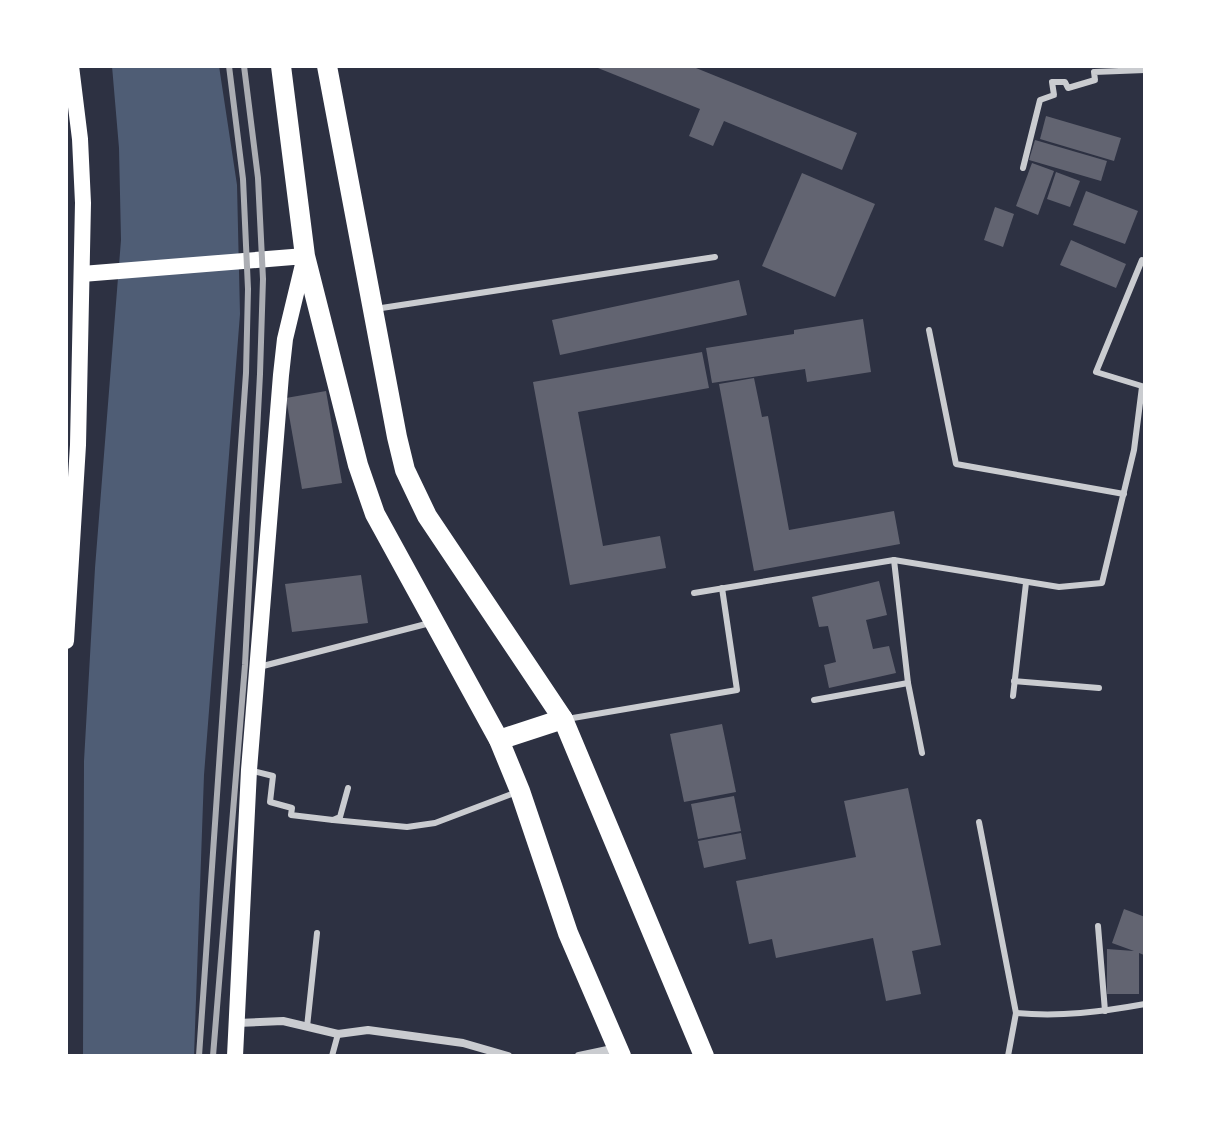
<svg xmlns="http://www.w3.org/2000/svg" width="1211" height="1122" viewBox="0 0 1211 1122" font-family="'Work Sans',sans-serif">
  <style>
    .water { fill: #4f5d75 }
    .building { fill: #626471 }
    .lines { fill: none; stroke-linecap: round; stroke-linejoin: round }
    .service { stroke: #caccd0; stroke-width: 6 }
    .minor { stroke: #caccd0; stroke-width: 8 }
    .secondary { stroke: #fff; stroke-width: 16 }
    .primary { stroke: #fff; stroke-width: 20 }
    .rail { stroke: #abadb3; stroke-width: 6 }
  </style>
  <rect width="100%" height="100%" fill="#2d3142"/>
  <polygon class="water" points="112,66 219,66 237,185 240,314 204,775 194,1056 83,1056 84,761 95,568 121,240 119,148"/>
  <g class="building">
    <polygon points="593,66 691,66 857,133 842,170 724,121 713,146 689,136 700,109"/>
    <polygon points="1046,116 1121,138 1114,161 1040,139"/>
    <polygon points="1035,140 1107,161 1101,181 1029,160"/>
    <polygon points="1032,163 1054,171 1038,215 1016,206"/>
    <polygon points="1056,172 1080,181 1070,207 1047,199"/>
    <polygon points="802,173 875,204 835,297 762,266"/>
    <polygon points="1086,191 1138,211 1125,244 1073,225"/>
    <polygon points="995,207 1014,214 1003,247 984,240"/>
    <polygon points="1071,240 1126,264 1116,288 1060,265"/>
    <polygon points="739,280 747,315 560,355 552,320"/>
    <polygon points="863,319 871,372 807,382 805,369 712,383 706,348 794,334 794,330"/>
    <polygon points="702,352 709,388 578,412 603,546 660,536 666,568 570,585 533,382"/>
    <polygon points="754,378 762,417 768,416 789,530 894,511 900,544 754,571 719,384"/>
    <polygon points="326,391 342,483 302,489 286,398"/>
    <polygon points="361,575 368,623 292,632 285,584"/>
    <polygon points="879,581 887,615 866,620 873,649 889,646 896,673 829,688 824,665 836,662 828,626 819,627 812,597"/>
    <polygon points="722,724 736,792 684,802 670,734"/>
    <polygon points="908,788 941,945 912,951 921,994 886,1001 873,938 776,958 772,939 749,944 736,881 856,857 844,801"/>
    <polygon points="734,796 741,831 698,839 691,804"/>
    <polygon points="741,833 746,859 704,868 698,841"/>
    <polygon points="1124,909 1145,917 1145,951 1144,955 1139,953 1139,994 1107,994 1107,949 1134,951 1112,943"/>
  </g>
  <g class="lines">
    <g class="service">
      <polyline points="1023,168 1040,100 1054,95 1052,82 1065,82 1068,88 1095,80 1094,72 1145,70"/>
      <polyline points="1142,260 1096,372 1145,387"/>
      <polyline points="375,309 715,257"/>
      <polyline points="929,330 956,464 1124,494"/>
      <polyline points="894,560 908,683 922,753"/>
      <polyline points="694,593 894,560 1059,587 1102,583 1134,450 1142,387"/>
      <polyline points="259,667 430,623"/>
      <polyline points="1014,681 1099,688"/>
      <polyline points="1013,696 1026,583"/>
      <polyline points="814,700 908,683"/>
      <polyline points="567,719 737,690 722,588"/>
      <polyline points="253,771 273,776 270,802 292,808 291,815 333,820 340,817 348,788"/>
      <polyline points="333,820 407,827 435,823 517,792"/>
      <polyline points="979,822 1016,1013 1008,1056"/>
      <polyline points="1098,926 1105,1011"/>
      <path d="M1016,1013C1060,1017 1101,1012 1145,1004"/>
      <polyline points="307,1027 317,933"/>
      <polyline points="332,1056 338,1034"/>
    </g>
    <g class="minor">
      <polyline points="237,1023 283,1021 338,1034 368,1030 463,1043 508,1056"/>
      <polyline points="579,1056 617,1048"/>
    </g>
    <g class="secondary">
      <polyline points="82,274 305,256 285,339 281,375 249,770 235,1056"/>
      <polyline points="66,641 78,445 83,203 80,139 71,66"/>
    </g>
    <g class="primary">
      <polyline points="281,66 305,256 358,465 375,514 499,740 520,791 568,933 621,1056"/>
      <polyline points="327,66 397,437 405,470 427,516 563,719 704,1056"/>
      <polyline points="499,740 563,719"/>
    </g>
    <g class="rail">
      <polyline points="199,1056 246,373 248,289 243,179 229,66"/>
      <polyline points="213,1056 245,665 260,374 263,279 258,178 244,66"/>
    </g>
  </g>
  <rect width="1211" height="1122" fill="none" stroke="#ffffff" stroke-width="136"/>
</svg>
